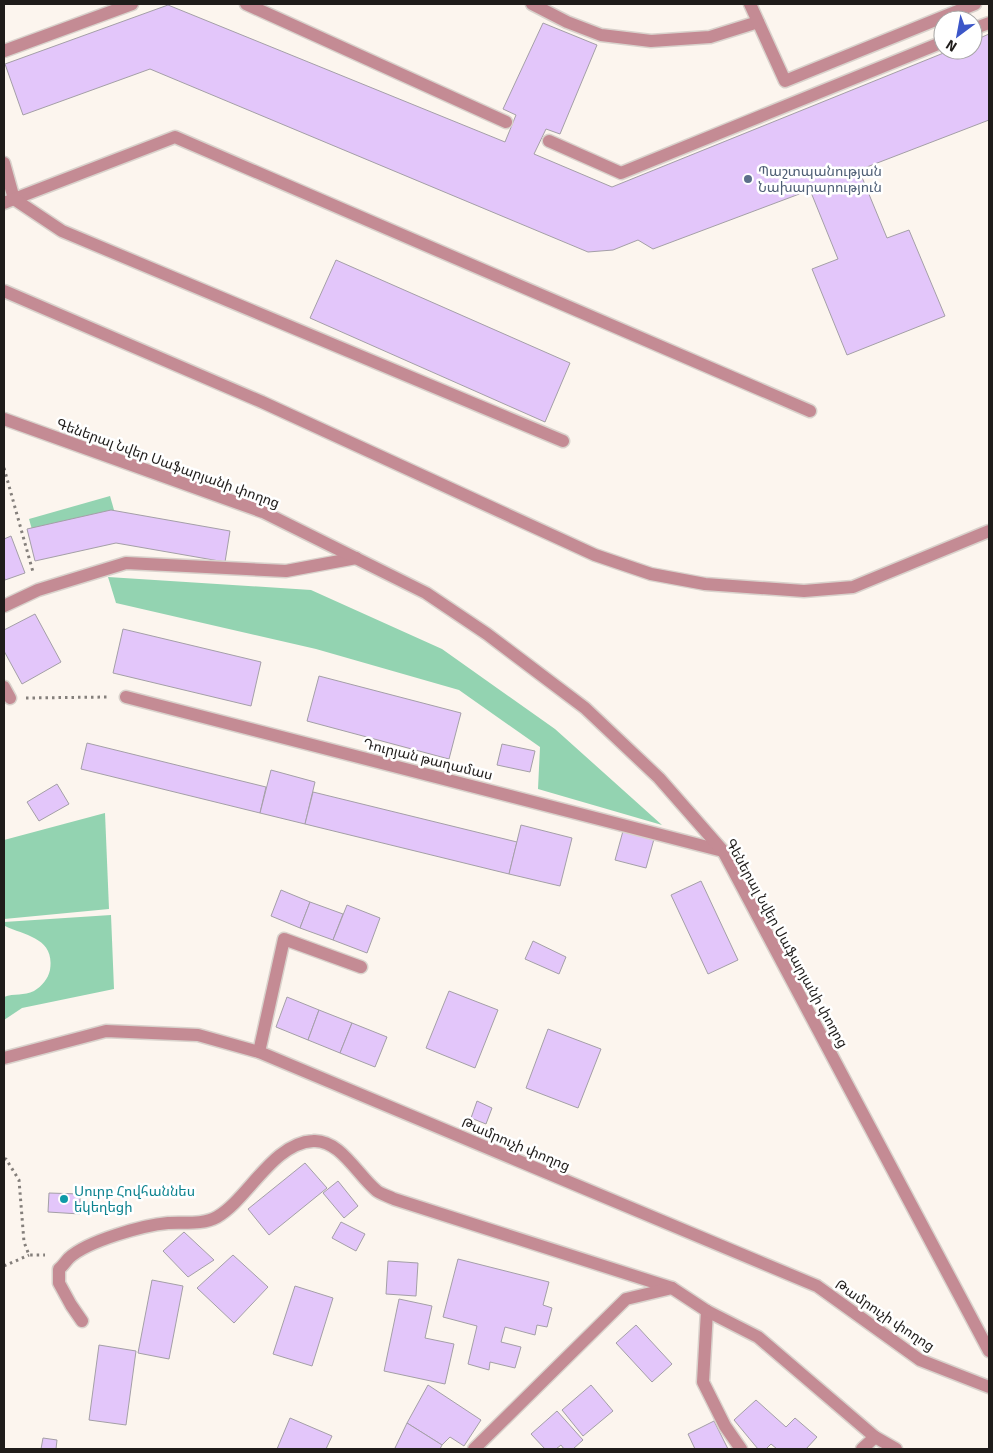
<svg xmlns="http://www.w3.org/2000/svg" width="993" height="1453" viewBox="0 0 993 1453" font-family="Signika,'Noto Sans Armenian',sans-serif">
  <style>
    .green { fill: #93d3b1 }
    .building { fill: #e3c6fa; stroke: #a49fa7 }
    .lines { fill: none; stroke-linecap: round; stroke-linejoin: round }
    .service-casing { stroke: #d9d2cc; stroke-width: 15 }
    .minor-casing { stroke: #d9d2cc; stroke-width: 15 }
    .tertiary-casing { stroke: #d9d2cc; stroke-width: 15 }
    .path { stroke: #847f7b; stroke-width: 3; stroke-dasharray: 2.5 4; stroke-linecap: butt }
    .service { stroke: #c48b94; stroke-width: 12 }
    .minor { stroke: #c48b94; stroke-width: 12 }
    .tertiary { stroke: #c48b94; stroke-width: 12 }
    .service-dot { fill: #5c6f8a; stroke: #fff; stroke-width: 2 }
    .culture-dot { fill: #0f9aa8; stroke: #fff; stroke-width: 2 }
    .labels { text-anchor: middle; stroke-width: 5; stroke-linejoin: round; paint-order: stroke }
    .service-label { font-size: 14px; fill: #4e5e75; stroke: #fff; text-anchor: start }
    .street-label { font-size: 14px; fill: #1f1c1a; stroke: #fff }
    .culture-label { font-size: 14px; fill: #0d838f; stroke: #fff; text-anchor: start }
  </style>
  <rect width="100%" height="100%" fill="#fcf5ee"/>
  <g class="green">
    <polygon points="110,496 120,531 39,554 29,519"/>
    <polygon points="108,577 311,590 442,649 555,729 662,825 538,789 540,747 459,690 316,649 116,603"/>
    <polygon points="105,813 109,909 4,919 4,840"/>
    <path d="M111,915L114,989L22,1008L4,1020V997C14,993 24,996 34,991C42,986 48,979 50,970C55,938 26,936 5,926L4,922Z"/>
  </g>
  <g class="building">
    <polygon points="168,5 505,142 516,115 503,109 543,23 597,45 560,134 546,129 534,154 612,187 951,50 973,50 973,41 989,34 989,120 859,170 887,238 909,230 945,316 847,355 812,269 838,259 810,190 653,249 638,240 613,250 588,252 150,69 23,115 5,64"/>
    <polygon points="336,260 570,363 545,422 310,318"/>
    <polygon points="111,510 230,531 225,562 116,543 35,561 27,529"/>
    <polygon points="11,536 25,573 5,580 4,576 4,539"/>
    <polygon points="35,614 61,662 22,684 4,651 4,630"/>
    <polygon points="123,629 261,662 251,706 113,673"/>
    <polygon points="319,676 461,713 449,759 307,721"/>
    <polygon points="87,743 266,787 260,813 81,769"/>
    <polygon points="502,744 535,751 530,772 497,765"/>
    <polygon points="271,770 315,782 305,824 260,813"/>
    <polygon points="57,784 69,804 39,821 27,802"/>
    <polygon points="313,792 517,842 509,874 305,824"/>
    <polygon points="521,825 572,838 560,886 509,874"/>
    <polygon points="623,831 654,839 646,868 615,860"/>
    <polygon points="701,881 738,960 708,974 671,895"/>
    <polygon points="281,890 310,902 300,928 271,916"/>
    <polygon points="310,902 343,914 333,940 300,928"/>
    <polygon points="347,905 380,918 367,953 333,940"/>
    <polygon points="533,941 566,957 559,974 525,959"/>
    <polygon points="449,991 498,1010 475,1068 426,1048"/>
    <polygon points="287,997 319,1010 308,1040 276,1027"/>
    <polygon points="319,1010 352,1023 340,1053 308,1040"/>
    <polygon points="352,1023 387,1037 375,1067 340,1053"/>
    <polygon points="548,1029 601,1049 578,1108 526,1088"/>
    <polygon points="477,1101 492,1108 486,1124 471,1118"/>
    <polygon points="305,1163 327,1188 269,1235 248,1209"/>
    <polygon points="338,1181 358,1206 344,1218 323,1193"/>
    <polygon points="49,1193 80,1194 80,1214 48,1212"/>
    <polygon points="341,1222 365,1234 356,1251 332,1238"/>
    <polygon points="184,1232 214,1260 188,1277 163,1251"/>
    <polygon points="233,1255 268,1287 234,1323 197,1288"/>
    <polygon points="458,1259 549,1282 543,1305 552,1308 547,1327 537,1325 535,1335 505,1327 501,1342 521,1347 515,1368 490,1362 489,1370 468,1364 477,1326 443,1317"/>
    <polygon points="388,1261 418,1263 416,1296 386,1294"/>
    <polygon points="152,1280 183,1286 169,1359 138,1353"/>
    <polygon points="295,1286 333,1298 312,1366 273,1354"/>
    <polygon points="399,1299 432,1306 425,1338 454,1344 445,1384 384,1371"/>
    <polygon points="636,1325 672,1364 652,1382 616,1343"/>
    <polygon points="99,1345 136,1351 126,1425 89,1420"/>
    <polygon points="428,1385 481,1420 464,1446 450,1437 442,1445 407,1423"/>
    <polygon points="591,1385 613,1411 583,1436 562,1410"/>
    <polygon points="756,1400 786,1427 795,1418 817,1437 806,1449 777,1449 771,1444 766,1449 758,1449 734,1420"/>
    <polygon points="557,1411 583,1440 573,1449 564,1449 561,1445 556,1449 545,1449 531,1434"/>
    <polygon points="290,1418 332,1436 326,1449 277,1449"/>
    <polygon points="714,1421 728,1449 695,1449 688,1434"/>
    <polygon points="407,1423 442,1445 440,1449 397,1449 395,1448"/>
    <polygon points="43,1438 57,1440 56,1449 41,1449"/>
  </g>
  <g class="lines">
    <defs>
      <g id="service">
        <polyline points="246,4 506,122"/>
        <polyline points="532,4 567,22 601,35 651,41 710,37 758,22"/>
        <polyline points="750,4 785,81 975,4"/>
        <polyline points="973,29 989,23"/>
        <polyline points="4,51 132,4"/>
        <polyline points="549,141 621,173 943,42"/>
        <polyline points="4,163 14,199 4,203"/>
        <polyline points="14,199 175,137 810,411"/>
        <polyline points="14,199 62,231 563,441"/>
        <polyline points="4,291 262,402 595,555 651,574 705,584 804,591 853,587 989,531"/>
        <polyline points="4,687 10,698"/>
        <polyline points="259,1052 284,939 361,967"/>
      </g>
      <g id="minor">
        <polyline points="4,606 38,590 126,563 286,571 356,558"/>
        <polyline points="126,697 723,851"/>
        <polyline points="4,1058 106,1031 198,1035 259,1052 817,1286 920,1360 989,1387"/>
        <polyline points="707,1311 703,1382 725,1426 741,1449"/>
        <path d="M82,1321L71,1305L59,1283V1269C63,1266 66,1261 69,1258C87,1241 144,1225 168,1223C183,1222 203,1225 217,1217C248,1199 273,1143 313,1141C340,1139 358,1176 377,1191C381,1194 388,1196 394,1199L672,1288L707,1311L758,1337L875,1437L896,1449"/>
        <polyline points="474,1449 626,1299 672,1288"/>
        <polyline points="862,1449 875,1437"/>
      </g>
      <polyline id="tertiary" points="4,419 263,512 426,593 487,634 585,708 659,778 723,851 989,1351"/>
    </defs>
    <use href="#service" class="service-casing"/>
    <use href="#minor" class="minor-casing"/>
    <use href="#tertiary" class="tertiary-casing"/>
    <g class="path">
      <polyline points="4,468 33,572"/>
      <polyline points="26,698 108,697"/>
      <polyline points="4,1159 6,1159 19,1180 24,1242 29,1255 45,1255"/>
      <polyline points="4,1266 29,1255"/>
    </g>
    <use href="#service" class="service"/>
    <use href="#minor" class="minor"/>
    <use href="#tertiary" class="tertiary"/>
  </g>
  <circle class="service-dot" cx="748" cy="179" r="5"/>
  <circle class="culture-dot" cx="64" cy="1199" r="5"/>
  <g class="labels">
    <g class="service-label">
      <text x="758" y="176">Պաշտպանության<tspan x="758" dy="16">Նախարարություն</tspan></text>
    </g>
    <g class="street-label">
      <text transform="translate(168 463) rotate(20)" y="5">Գեներալ Նվեր Սաֆարյանի փողոց</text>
      <text transform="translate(428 759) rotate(14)" y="5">Դուրյան թաղամաս</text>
      <text transform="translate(787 943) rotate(61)" y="5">Գեներալ Նվեր Սաֆարյանի փողոց</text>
      <text transform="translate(516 1144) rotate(23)" y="5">Թամրուչի փողոց</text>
      <text transform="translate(885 1315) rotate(34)" y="5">Թամրուչի փողոց</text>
    </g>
    <g class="culture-label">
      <text x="74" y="1196">Սուրբ Հովհաննես<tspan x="74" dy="16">եկեղեցի</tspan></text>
    </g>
  </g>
  <rect width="993" height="1453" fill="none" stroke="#1f1c1a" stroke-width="10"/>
  <g transform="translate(958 35) rotate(212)"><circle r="24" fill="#ffffff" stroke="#a5a4a3"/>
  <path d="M0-4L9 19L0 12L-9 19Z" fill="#3c56c8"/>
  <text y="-8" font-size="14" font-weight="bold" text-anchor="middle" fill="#1f1c1a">N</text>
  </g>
</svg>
